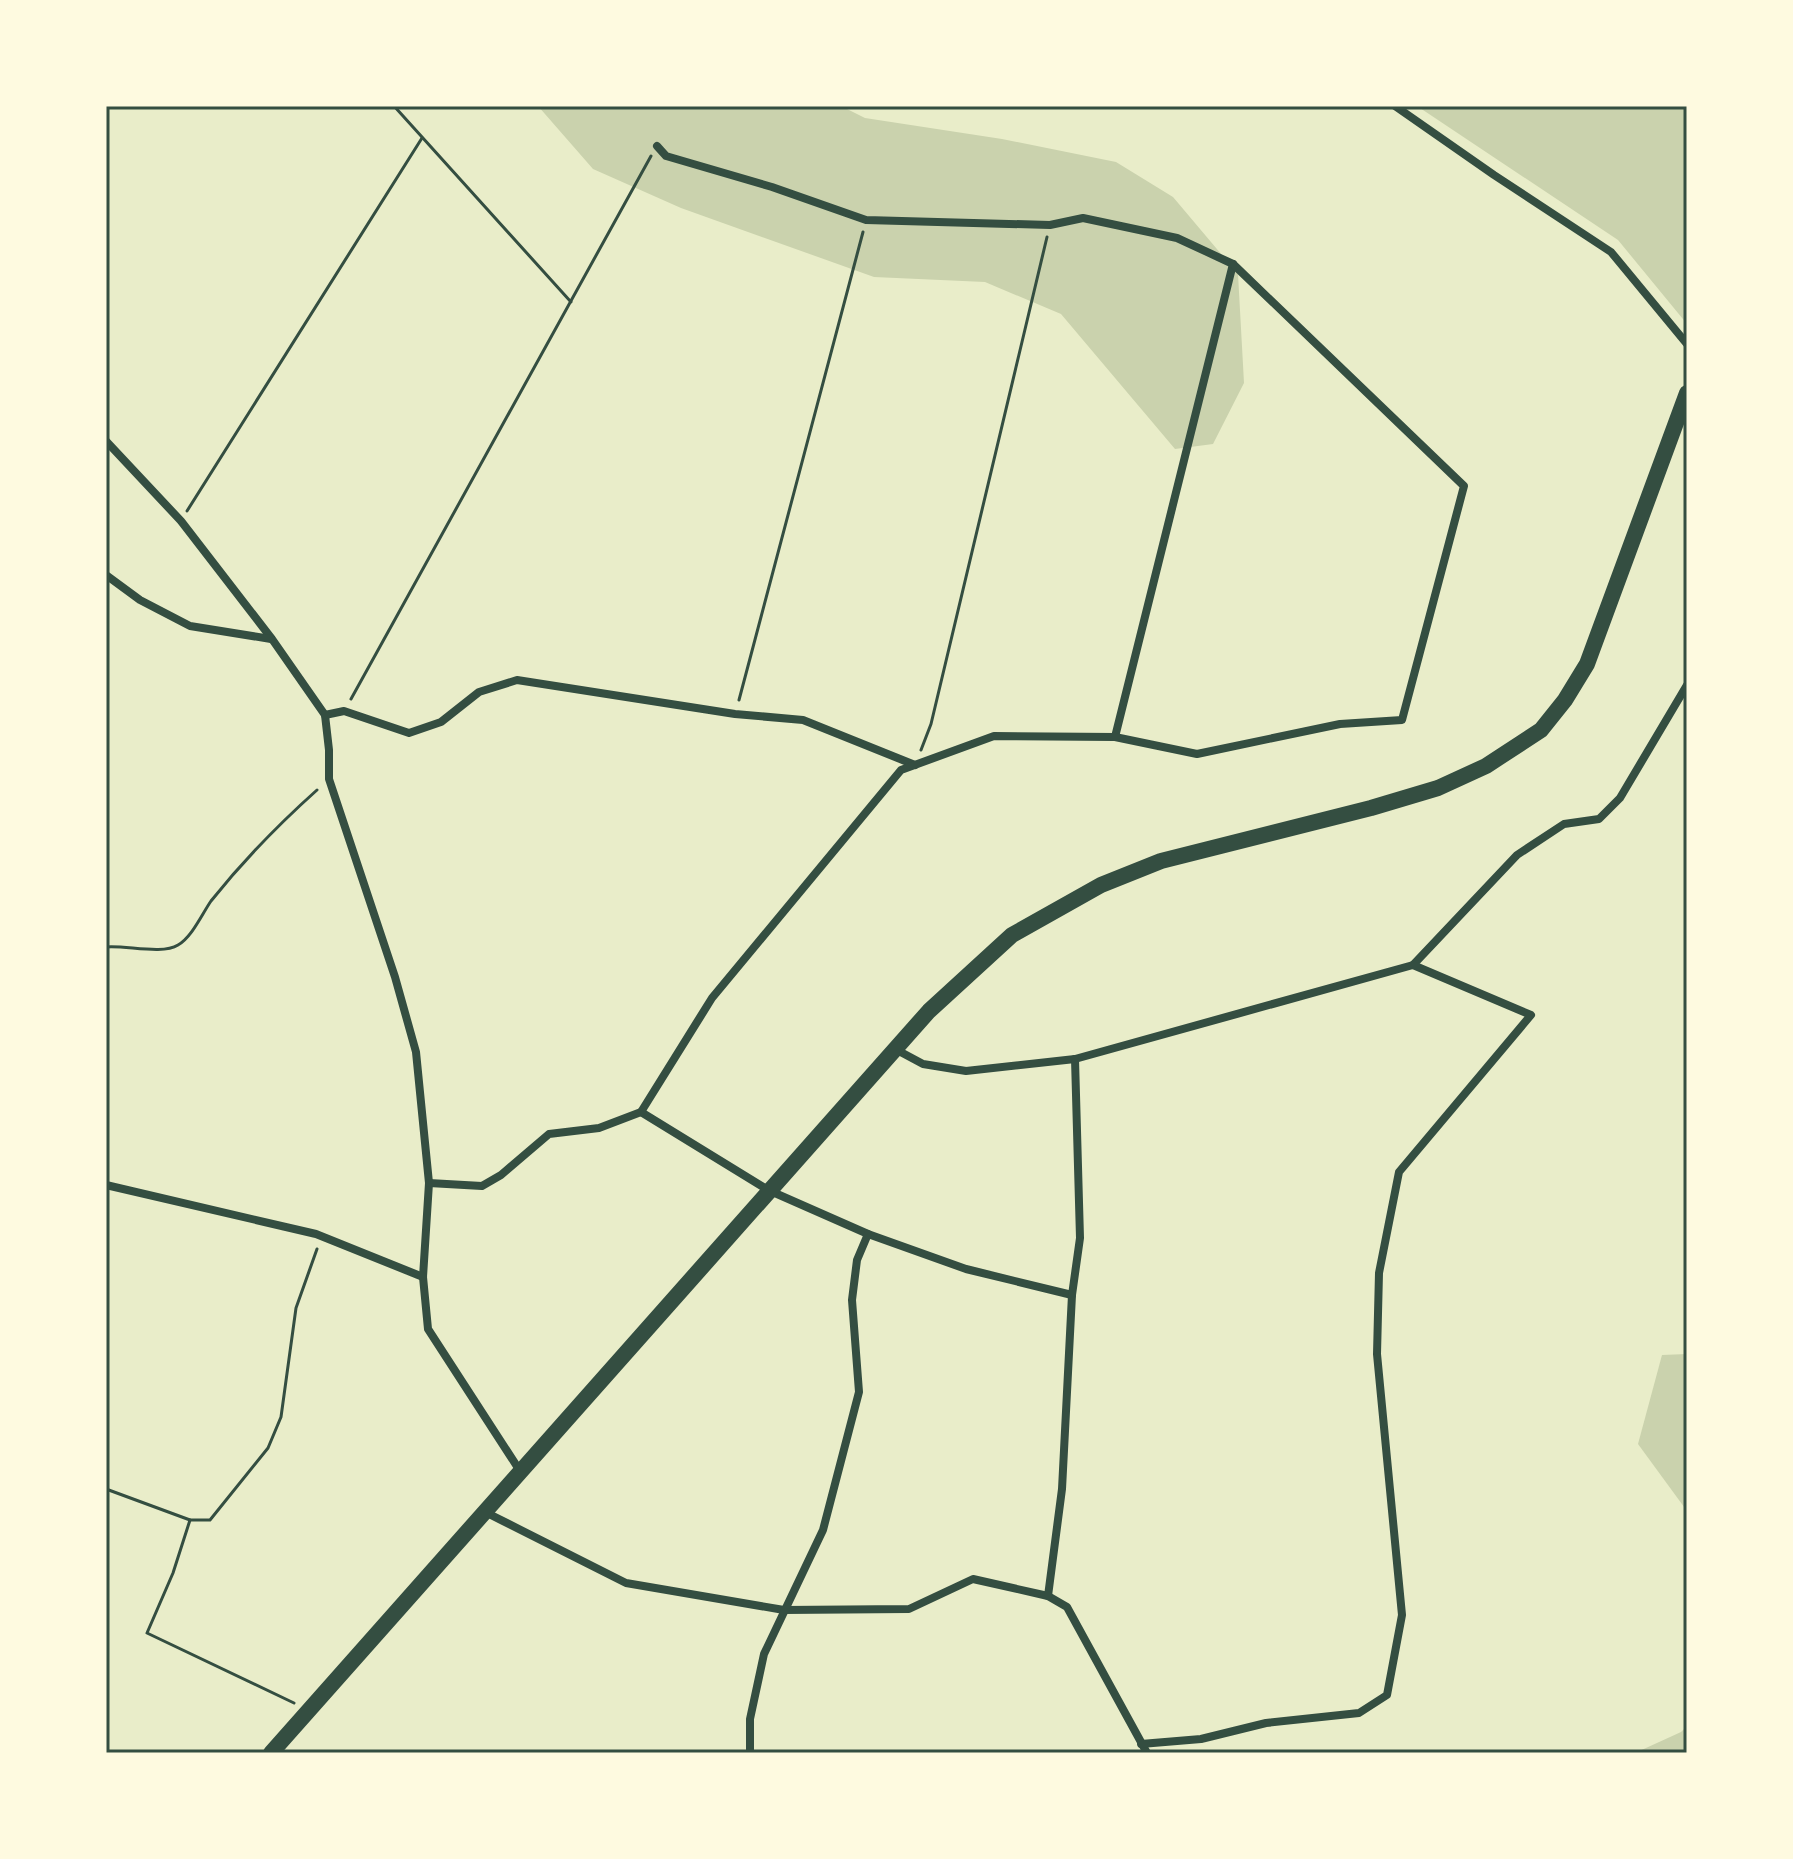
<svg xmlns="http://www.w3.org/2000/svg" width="1793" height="1859" viewBox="0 0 1793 1859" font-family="Ubuntu,sans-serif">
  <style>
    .green { fill: #cad2ad }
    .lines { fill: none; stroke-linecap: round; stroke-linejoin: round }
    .path { stroke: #344e41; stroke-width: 3 }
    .minor { stroke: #344e41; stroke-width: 8 }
    .trunk { stroke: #344e41; stroke-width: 16 }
    .neatline { fill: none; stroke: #344e41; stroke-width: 3 }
  </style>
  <rect width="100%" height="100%" fill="#e9edc9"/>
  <g class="green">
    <polygon points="538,106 841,106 865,118 1002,139 1116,162 1173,197 1238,274 1244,383 1213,444 1175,449 1061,314 985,282 874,277 681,208 593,169"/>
    <polygon points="1417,106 1687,106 1687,324 1618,240"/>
    <polygon points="1687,1354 1687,1511 1638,1444 1662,1355"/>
    <polygon points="1687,1726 1687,1753 1635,1753 1681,1732"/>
  </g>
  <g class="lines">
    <g class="path">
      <polyline points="394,106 571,302"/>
      <polyline points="187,511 422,138"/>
      <polyline points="351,699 651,156"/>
      <polyline points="739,700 863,232"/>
      <polyline points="921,750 931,724 1047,237"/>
      <path d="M106,947C126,945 162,955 178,945C192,937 202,914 211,901C243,861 279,824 317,790"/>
      <polyline points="106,1489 190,1520 210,1520 268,1448 281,1417 296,1308 317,1249"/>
      <polyline points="190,1520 173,1573 147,1633 294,1703"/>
    </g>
    <g class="minor">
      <polyline points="1395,106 1494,175 1611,252 1687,344"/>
      <polyline points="106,441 181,521 272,639 325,715 329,750 329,779 395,977 416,1052 429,1183 423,1277 428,1329 520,1471"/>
      <polyline points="106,575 140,600 190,626 271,639"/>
      <polyline points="325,715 344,711 409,733 441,722 479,692 517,680 735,714 803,720 915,765"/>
      <polyline points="1115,737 1233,264"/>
      <polyline points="895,1049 923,1064 966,1071 1075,1059 1413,965 1517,855 1564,824 1599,819 1620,798 1687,685"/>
      <polyline points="641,1112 768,1190 868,1234 966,1269 1072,1295"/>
      <polyline points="429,1183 482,1186 501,1175 549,1134 599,1128 641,1112 712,998 901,770 994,736 1115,737 1197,754 1340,724 1402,720 1464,486 1233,264 1177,238 1083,218 1050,225 866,220 772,187 666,156 657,146"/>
      <polyline points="106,1185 316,1234 423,1277"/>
      <polyline points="485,1512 626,1583 784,1610 909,1609 973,1579 1048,1596 1067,1607 1147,1753"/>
      <polyline points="1048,1596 1062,1489 1072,1295 1080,1238 1075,1059"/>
      <polyline points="1141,1744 1201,1739 1266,1723 1359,1713 1387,1695 1402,1615 1377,1354 1379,1273 1399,1172 1531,1015 1413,965"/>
      <polyline points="750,1753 750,1719 764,1654 823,1530 859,1392 852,1300 857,1260 868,1234"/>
    </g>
    <polyline class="trunk" points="271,1753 929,1011 1012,935 1101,885 1161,861 1371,808 1438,788 1486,766 1541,730 1565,700 1587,664 1687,393"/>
  </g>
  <rect width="1793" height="1859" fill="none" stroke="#fefae0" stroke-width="216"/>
  <rect x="108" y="108" width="1577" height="1643" class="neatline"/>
</svg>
